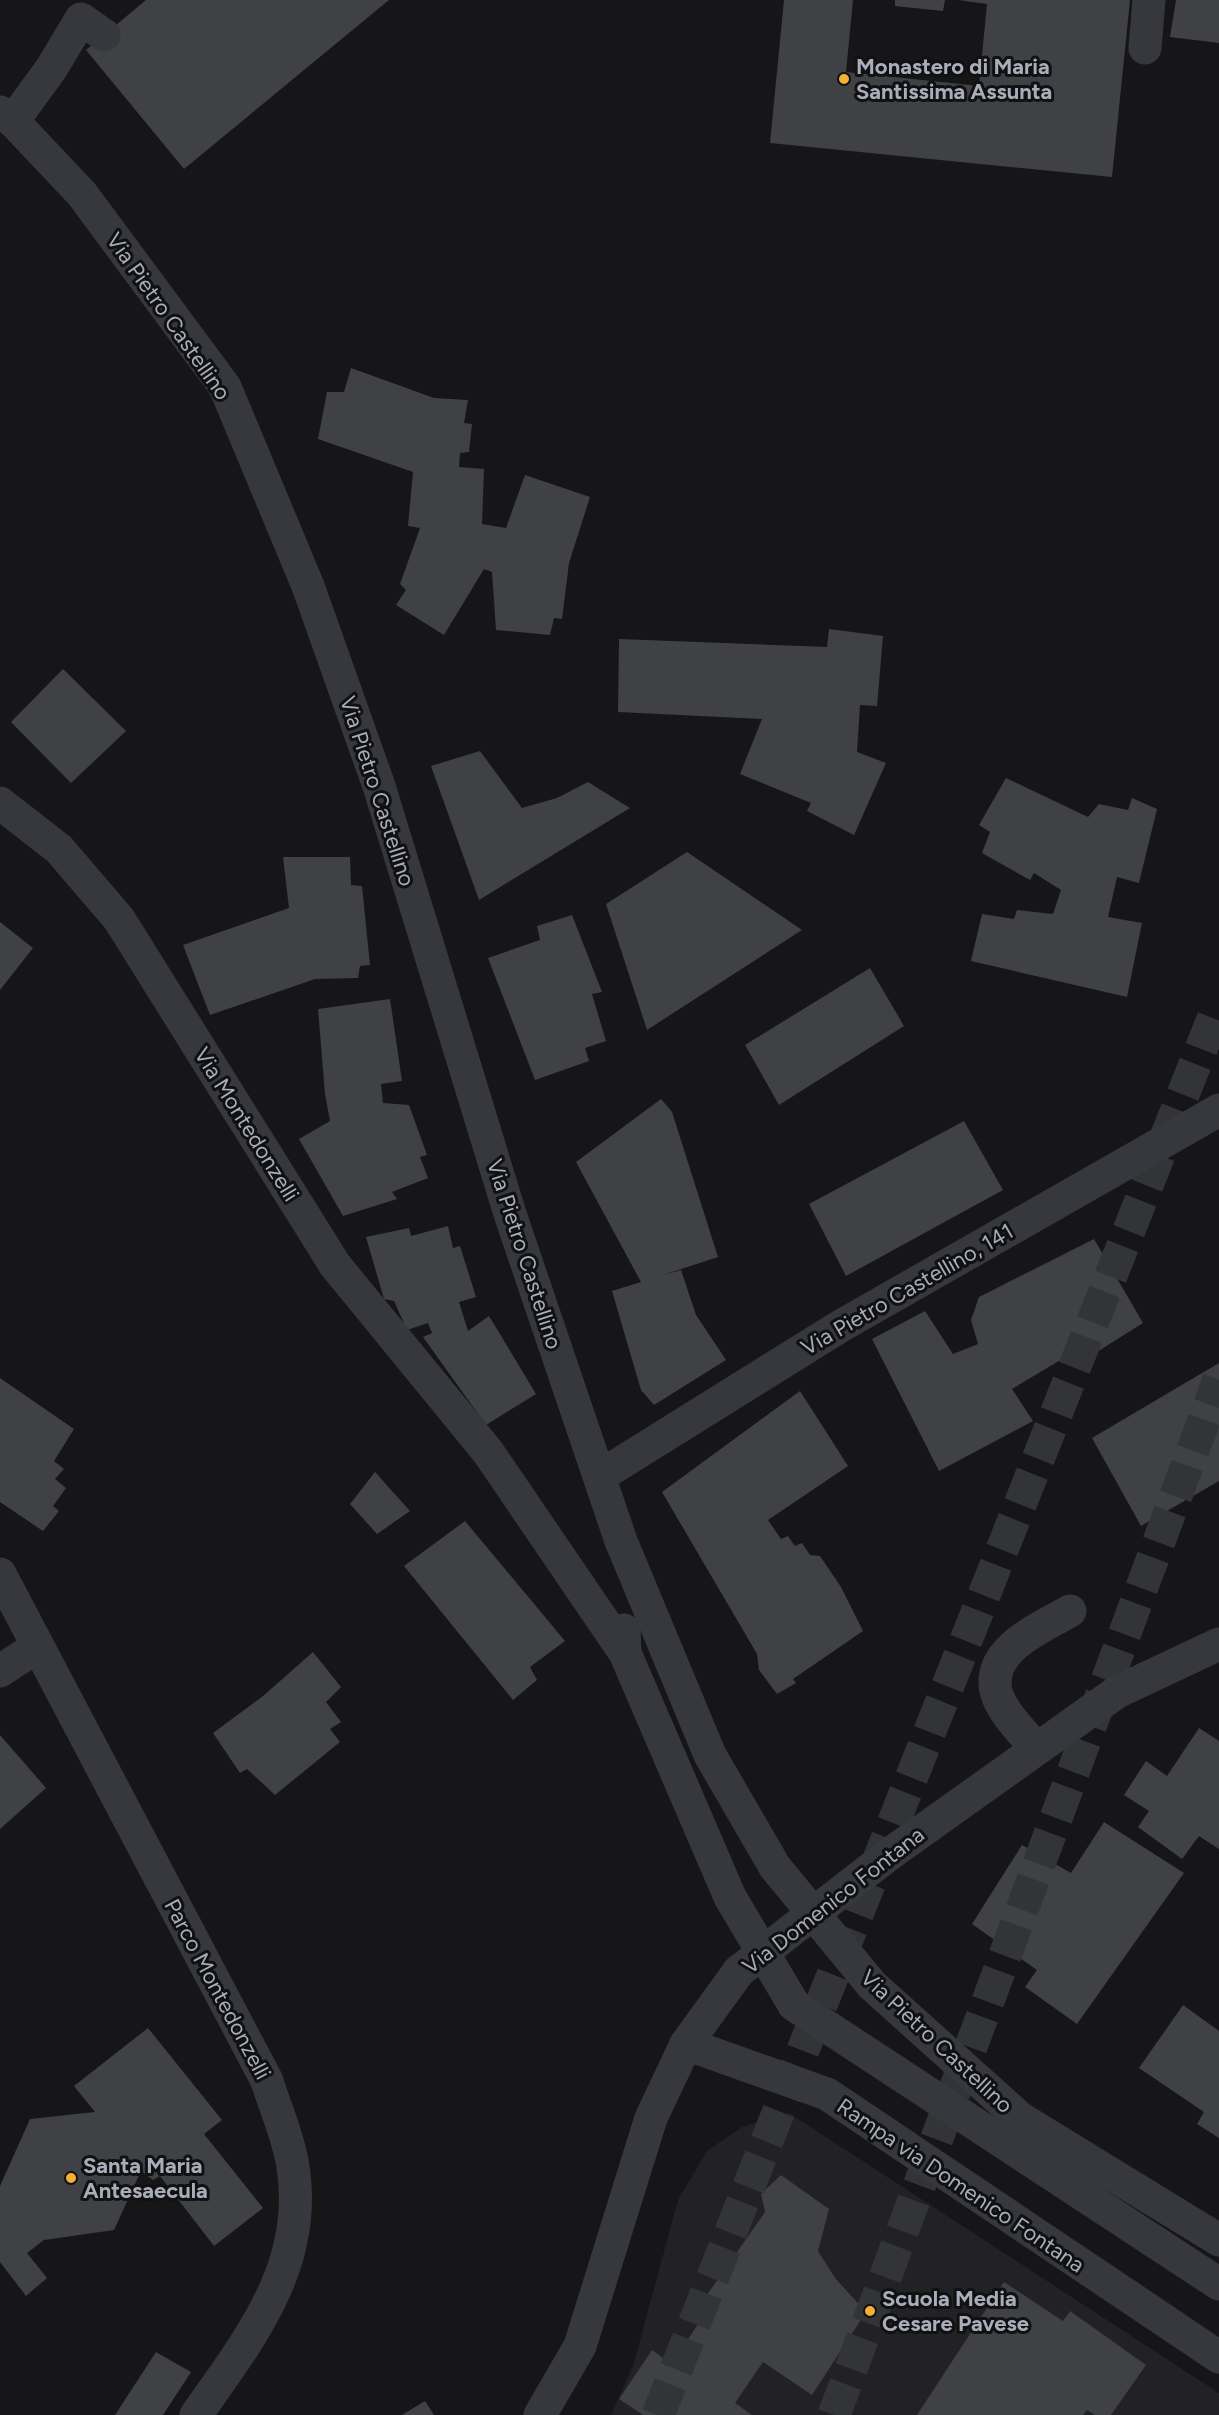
<svg xmlns="http://www.w3.org/2000/svg" width="1219" height="2415" viewBox="0 0 1219 2415" font-family="Figtree,sans-serif">
  <style>
    .built { fill: #222225 }
    .building { fill: #404145 }
    .lines { fill: none; stroke-linecap: round; stroke-linejoin: round }
    .highway-tunnel { stroke: #333438; stroke-width: 33; stroke-dasharray: 33 16; stroke-linecap: butt }
    .minor { stroke: #37383d; stroke-width: 33 }
    .minor-bridge { stroke: #37383d; stroke-width: 33 }
    .poi-dot { fill: #f2b134; stroke: #111113; stroke-width: 2 }
    .labels { text-anchor: middle; stroke-width: 6; stroke-linejoin: round; paint-order: stroke }
    .poi-label { font-size: 22px; font-weight: bold; fill: #a8adb8; stroke: #111113; text-anchor: start }
    .street-label { font-size: 22px; fill: #a8adb8; stroke: #111113 }
  </style>
  <rect width="100%" height="100%" fill="#161618"/>
  <polygon class="built" points="789,2113 1219,2393 1219,2415 611,2415 633,2366 678,2200 707,2151 742,2127"/>
  <g class="building">
    <polygon points="146,0 389,0 184,169 86,50"/>
    <polygon points="784,0 853,0 846,72 979,86 987,4 958,0 1130,0 1112,177 770,143"/>
    <polygon points="895,0 945,0 943,11 895,6"/>
    <polygon points="1176,0 1219,0 1219,43 1170,37"/>
    <polygon points="351,368 434,398 468,400 464,423 472,424 469,452 460,453 459,467 484,469 482,524 506,528 525,475 590,497 569,563 562,619 554,618 550,635 496,630 492,572 484,569 444,635 396,605 406,590 400,584 420,528 408,526 413,472 318,439 327,392 344,392"/>
    <polygon points="829,629 883,636 877,706 860,705 857,752 886,763 854,835 807,811 811,803 740,774 762,719 618,712 619,639 827,647"/>
    <polygon points="63,669 126,731 71,783 11,722"/>
    <polygon points="480,751 522,808 557,798 588,782 630,808 479,900 431,766"/>
    <polygon points="1006,778 1088,817 1099,804 1128,810 1132,798 1157,809 1139,883 1117,877 1108,917 1142,923 1127,997 971,961 982,914 1014,919 1017,910 1053,914 1061,890 1034,873 1030,880 982,853 990,832 979,825"/>
    <polygon points="687,852 802,930 647,1030 606,904"/>
    <polygon points="283,857 350,857 351,885 362,886 370,965 360,966 358,978 315,979 210,1015 183,945 289,908"/>
    <polygon points="572,915 602,992 592,994 606,1041 585,1048 589,1061 535,1080 488,958 540,940 537,926"/>
    <polygon points="0,922 33,948 0,990"/>
    <polygon points="870,968 904,1026 779,1105 745,1045"/>
    <polygon points="390,999 402,1081 381,1084 383,1103 409,1105 427,1155 420,1157 428,1178 392,1192 397,1199 343,1216 299,1139 330,1121 325,1094 318,1009"/>
    <polygon points="661,1099 672,1112 718,1257 663,1275 681,1270 696,1315 726,1360 654,1405 641,1390 612,1291 641,1282 576,1162"/>
    <polygon points="964,1121 1003,1190 846,1276 809,1204"/>
    <polygon points="448,1226 453,1248 460,1246 476,1297 459,1302 468,1331 489,1316 536,1394 486,1425 423,1337 432,1333 428,1323 407,1330 394,1301 384,1299 366,1237 409,1228 411,1236"/>
    <polygon points="1094,1239 1143,1323 1084,1360 1074,1352 1012,1389 1033,1421 939,1471 872,1339 925,1311 953,1354 978,1344 971,1320 979,1297"/>
    <polygon points="1219,1363 1219,1481 1141,1526 1092,1438"/>
    <polygon points="0,1378 74,1429 54,1461 64,1469 55,1479 66,1488 53,1506 59,1511 43,1531 0,1502"/>
    <polygon points="800,1391 848,1466 768,1520 781,1539 788,1536 795,1546 802,1543 810,1555 820,1556 841,1587 863,1631 793,1679 796,1683 777,1694 759,1670 757,1654 662,1492"/>
    <polygon points="375,1472 410,1511 377,1534 350,1504"/>
    <polygon points="465,1521 565,1641 530,1667 537,1680 513,1700 404,1566"/>
    <polygon points="313,1652 341,1687 326,1702 341,1722 330,1729 340,1742 275,1795 247,1769 240,1773 213,1733 263,1696"/>
    <polygon points="1199,1728 1219,1741 1219,1849 1199,1836 1182,1859 1138,1827 1149,1811 1124,1795 1146,1761 1167,1776"/>
    <polygon points="0,1735 46,1788 0,1829"/>
    <polygon points="1104,1822 1184,1873 1077,2024 1025,1987 1037,1970 972,1924 1022,1845 1071,1873"/>
    <polygon points="1183,2005 1219,2031 1219,2138 1197,2124 1204,2112 1139,2068"/>
    <polygon points="148,2028 222,2120 204,2134 263,2208 214,2246 160,2176 153,2180 141,2171 114,2230 44,2240 27,2253 47,2278 26,2296 0,2262 0,2186 30,2119 95,2112 74,2086"/>
    <polygon points="781,2175 829,2209 818,2251 835,2278 866,2312 812,2395 763,2362 735,2403 752,2415 643,2415 619,2399 652,2350 671,2364 701,2320 693,2315 765,2212 761,2194"/>
    <polygon points="1004,2282 1063,2321 1070,2311 1146,2365 1111,2415 1095,2415 1087,2410 1083,2415 917,2415"/>
    <polygon points="156,2352 191,2372 163,2415 115,2415"/>
    <polygon points="425,2401 434,2415 402,2415"/>
  </g>
  <g class="lines">
    <g class="highway-tunnel">
      <polyline points="658,2415 1219,1004"/>
      <polyline points="834,2415 1219,1380"/>
    </g>
    <g class="minor">
      <polyline points="1145,48 1149,0"/>
      <polyline points="0,112 13,121 82,194 225,387 308,586 379,786 510,1214 621,1541 710,1755 775,1867 872,1985 1020,2118 1219,2240"/>
      <polyline points="13,121 51,69 81,19 104,35"/>
      <polyline points="0,803 59,849 119,919 335,1265 488,1452 625,1653"/>
      <polyline points="600,1476 839,1327 1219,1110"/>
      <path d="M0,1574L267,2081C275,2107 287,2134 292,2161C311,2262 251,2337 196,2415"/>
      <polyline points="624,1630 625,1653 730,1897 794,2005 1219,2284"/>
      <polyline points="0,1671 37,1647"/>
      <path d="M1036,1748C1023,1732 1001,1712 996,1691C987,1649 1041,1628 1070,1611"/>
      <polyline points="891,1853 1117,1692 1219,1644"/>
      <polyline points="686,2044 827,2094 1219,2357"/>
      <polyline points="540,2415 580,2346 651,2118 686,2044 739,1971"/>
    </g>
    <polyline class="minor-bridge" points="739,1971 891,1853"/>
  </g>
  <g class="poi-dot">
    <circle cx="844" cy="79" r="6"/>
    <circle cx="71" cy="2178" r="6"/>
    <circle cx="870" cy="2311" r="6"/>
  </g>
  <g class="labels">
    <g class="poi-label">
      <text x="856" y="74">Monastero di Maria<tspan x="856" dy="25">Santissima Assunta</tspan></text>
      <text x="83" y="2173">Santa Maria<tspan x="83" dy="25">Antesaecula</tspan></text>
      <text x="882" y="2306">Scuola Media<tspan x="882" dy="25">Cesare Pavese</tspan></text>
    </g>
    <g class="street-label">
      <text transform="translate(169 316) rotate(55)" y="8">Via Pietro Castellino</text>
      <text transform="translate(378 791) rotate(72)" y="8">Via Pietro Castellino</text>
      <text transform="translate(247 1124) rotate(58)" y="8">Via Montedonzelli</text>
      <text transform="translate(525 1254) rotate(72)" y="8">Via Pietro Castellino</text>
      <text transform="translate(907 1289) rotate(-30)" y="8">Via Pietro Castellino, 141</text>
      <text transform="translate(833 1900) rotate(-38)" y="8">Via Domenico Fontana</text>
      <text transform="translate(218 1989) rotate(62)" y="8">Parco Montedonzelli</text>
      <text transform="translate(937 2041) rotate(43)" y="8">Via Pietro Castellino</text>
      <text transform="translate(961 2185) rotate(34)" y="8">Rampa via Domenico Fontana</text>
    </g>
  </g>
</svg>
